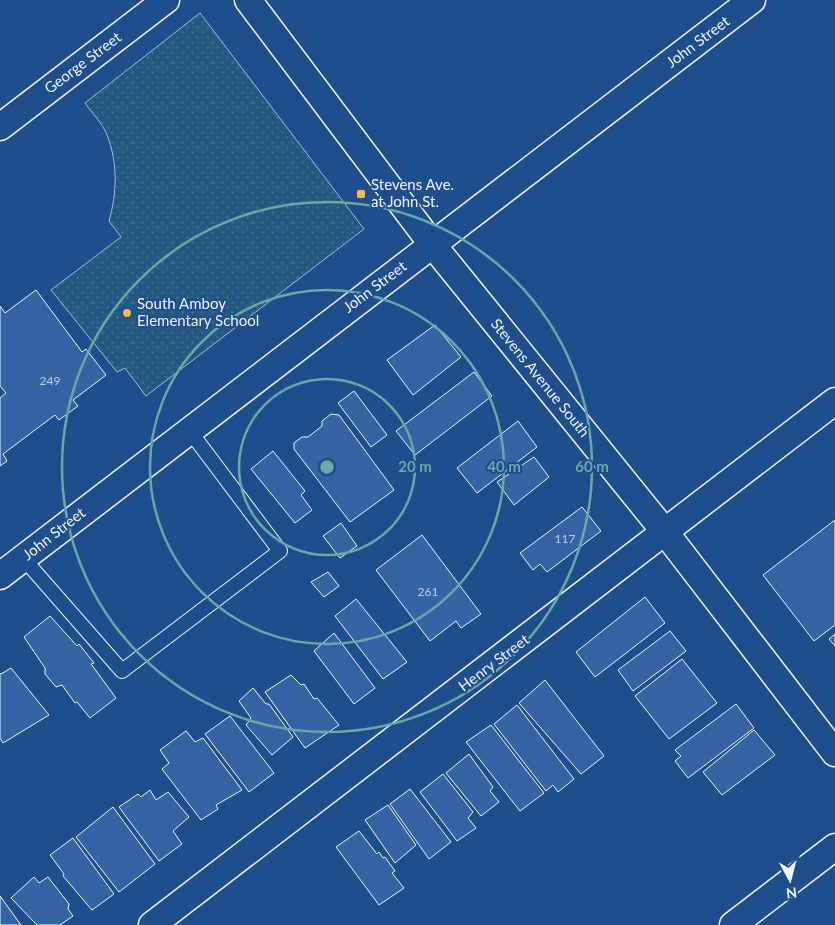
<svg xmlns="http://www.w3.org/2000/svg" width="835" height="925" viewBox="0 0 835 925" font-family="Lato,sans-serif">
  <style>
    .green { fill: url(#green-dots); stroke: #a8bbd7 }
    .building { fill: #3563a3; stroke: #f2f6ff }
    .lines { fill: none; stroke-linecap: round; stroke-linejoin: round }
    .lane-casing { stroke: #f2f6ff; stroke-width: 16 }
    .street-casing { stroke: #f2f6ff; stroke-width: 29 }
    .lane { stroke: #1f4e8c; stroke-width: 14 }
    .street { stroke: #1f4e8c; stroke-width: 26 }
    .ring { fill: none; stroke: #6aa9a8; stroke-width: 2.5 }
    .poi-dot { fill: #ffb74d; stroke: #1f4e8c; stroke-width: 2 }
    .labels { text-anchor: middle; stroke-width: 4; stroke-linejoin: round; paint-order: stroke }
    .number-label { font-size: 12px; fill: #c3d1e8 }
    .street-label { font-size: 15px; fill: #f2f6ff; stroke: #1f4e8c }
    .poi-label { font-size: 15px; fill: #f2f6ff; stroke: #1f4e8c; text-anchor: start }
    .centre { fill: #6aa9a8; stroke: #1f4e8c; stroke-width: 2.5 }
    .ring-label { font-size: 15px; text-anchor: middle; font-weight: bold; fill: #6aa9a8; stroke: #1f4e8c; stroke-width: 4; stroke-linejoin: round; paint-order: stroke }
  </style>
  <defs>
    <pattern id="green-dots" width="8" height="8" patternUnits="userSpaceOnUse" patternTransform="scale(1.25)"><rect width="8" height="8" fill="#245a82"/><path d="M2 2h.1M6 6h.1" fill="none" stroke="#447295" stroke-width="1.8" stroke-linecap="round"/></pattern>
  </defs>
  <rect width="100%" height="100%" fill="#1f4e8c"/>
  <path class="green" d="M200,13L364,229L146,396L125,368L117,372L51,290L121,237L109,221C117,193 118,163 107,135C103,124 92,113 85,103Z"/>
  <g class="building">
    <polygon points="36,290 82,352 86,349 106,375 73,400 78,406 59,420 55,415 3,454 7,461 0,466 0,398 6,393 0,386 0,306 5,313"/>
    <polygon points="435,325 461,357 413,395 387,360"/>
    <polygon points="474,372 492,396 415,455 396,431"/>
    <polygon points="354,391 387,435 371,447 338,403"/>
    <polygon points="331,414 339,415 394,490 350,522 294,449 294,443 302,437 308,437 322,426 322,421"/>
    <polygon points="518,421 537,447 477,493 457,468"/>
    <polygon points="273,451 305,491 301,495 312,510 295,523 251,469"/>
    <polygon points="534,457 549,477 514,505 497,482"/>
    <polygon points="582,507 601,531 547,572 540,564 533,570 520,553"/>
    <polygon points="835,520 835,625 814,641 763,575"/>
    <polygon points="341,523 357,546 340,558 323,536"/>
    <polygon points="422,535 481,614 461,628 456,621 430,641 376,570"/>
    <polygon points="328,572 339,586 324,597 311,582"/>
    <polygon points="645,597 665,623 595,677 576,652"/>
    <polygon points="356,599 407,662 383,679 335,616"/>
    <polygon points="50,616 77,646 79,644 94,663 91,664 116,698 90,718 77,702 75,703 62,685 56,687 45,674 45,668 24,637"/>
    <polygon points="670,631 686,651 633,691 618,670"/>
    <polygon points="334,633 375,688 354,704 314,651"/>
    <polygon points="835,634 835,646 829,639"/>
    <polygon points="682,659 717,703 669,739 635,696"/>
    <polygon points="11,668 49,715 3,743 0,738 0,673 1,674"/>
    <polygon points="291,675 301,685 304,684 314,699 317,698 339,725 305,748 265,692"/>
    <polygon points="545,680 604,756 581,774 519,703"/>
    <polygon points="253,688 266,704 269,704 293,737 272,755 246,725 251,718 239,701"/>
    <polygon points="736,704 754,728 688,778 675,761 681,756 675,750"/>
    <polygon points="517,705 574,779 558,792 553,785 546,791 494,724"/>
    <polygon points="230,716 274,773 249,792 205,734"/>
    <polygon points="491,725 544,793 520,811 466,742"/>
    <polygon points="754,730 775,755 722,795 703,772"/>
    <polygon points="186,731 195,742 203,738 242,790 216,805 218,809 201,820 162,769 169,763 160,750"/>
    <polygon points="469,754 493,787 490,791 499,802 481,816 446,773"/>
    <polygon points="443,774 473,812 468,818 476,828 457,841 420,792"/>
    <polygon points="410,789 451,842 429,859 390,804"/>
    <polygon points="150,790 156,800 168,792 189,817 173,831 182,844 159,861 119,807 138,794 141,797"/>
    <polygon points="388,805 416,845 395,863 365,820"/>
    <polygon points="113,807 155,864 119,892 76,837"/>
    <polygon points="359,831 377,854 379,852 383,858 385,857 395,871 392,873 404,888 379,905 336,847"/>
    <polygon points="73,838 114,894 92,910 63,876 64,874 50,855"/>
    <polygon points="34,877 39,883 48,877 69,904 68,909 73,916 60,925 37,925 11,898"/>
    <polygon points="0,896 21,925 0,925"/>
  </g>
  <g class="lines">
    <defs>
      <polyline id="lane" points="23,558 122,671 280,551 189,430"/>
      <g id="street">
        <polyline points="248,0 432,244 665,532 835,753"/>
        <polyline points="0,127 166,0"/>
        <polyline points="0,576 752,0"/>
        <polyline points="152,925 835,401"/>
        <polyline points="733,925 835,847"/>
      </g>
    </defs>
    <use href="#lane" class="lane-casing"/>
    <use href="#street" class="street-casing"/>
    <use href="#lane" class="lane"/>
    <use href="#street" class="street"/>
  </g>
  <g class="ring">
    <circle cx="327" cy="467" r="88"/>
    <circle cx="327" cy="467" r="177"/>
    <circle cx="327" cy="467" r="265"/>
  </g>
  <g class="poi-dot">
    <rect x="356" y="189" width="10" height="10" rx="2.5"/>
    <circle cx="127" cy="313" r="5"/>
  </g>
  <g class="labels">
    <g class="number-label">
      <text x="50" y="385">249</text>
      <text x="565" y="543">117</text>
      <text x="428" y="596">261</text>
    </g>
    <g class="street-label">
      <text transform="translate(698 42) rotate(-37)" y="5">John Street</text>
      <text transform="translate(83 63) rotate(-37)" y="5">George Street</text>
      <text transform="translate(375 287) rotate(-37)" y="5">John Street</text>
      <text transform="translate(540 378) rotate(51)" y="5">Stevens Avenue South</text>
      <text transform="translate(54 534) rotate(-38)" y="5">John Street</text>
      <text transform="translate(494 663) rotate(-37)" y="5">Henry Street</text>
    </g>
    <g class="poi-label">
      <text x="371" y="190">Stevens Ave.<tspan x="371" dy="17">at John St.</tspan></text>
      <text x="137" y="309">South Amboy<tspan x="137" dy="17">Elementary School</tspan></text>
    </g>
  </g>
  <circle cx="327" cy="467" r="8" class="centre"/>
  <g class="ring-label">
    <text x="415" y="472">20 m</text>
    <text x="504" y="472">40 m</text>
    <text x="592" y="472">60 m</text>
  </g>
  <g transform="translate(790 880) rotate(173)" stroke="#1f4e8c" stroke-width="4" paint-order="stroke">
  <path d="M0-4L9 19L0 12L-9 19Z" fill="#f2f6ff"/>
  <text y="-8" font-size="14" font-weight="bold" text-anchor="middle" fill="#f2f6ff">N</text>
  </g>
</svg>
